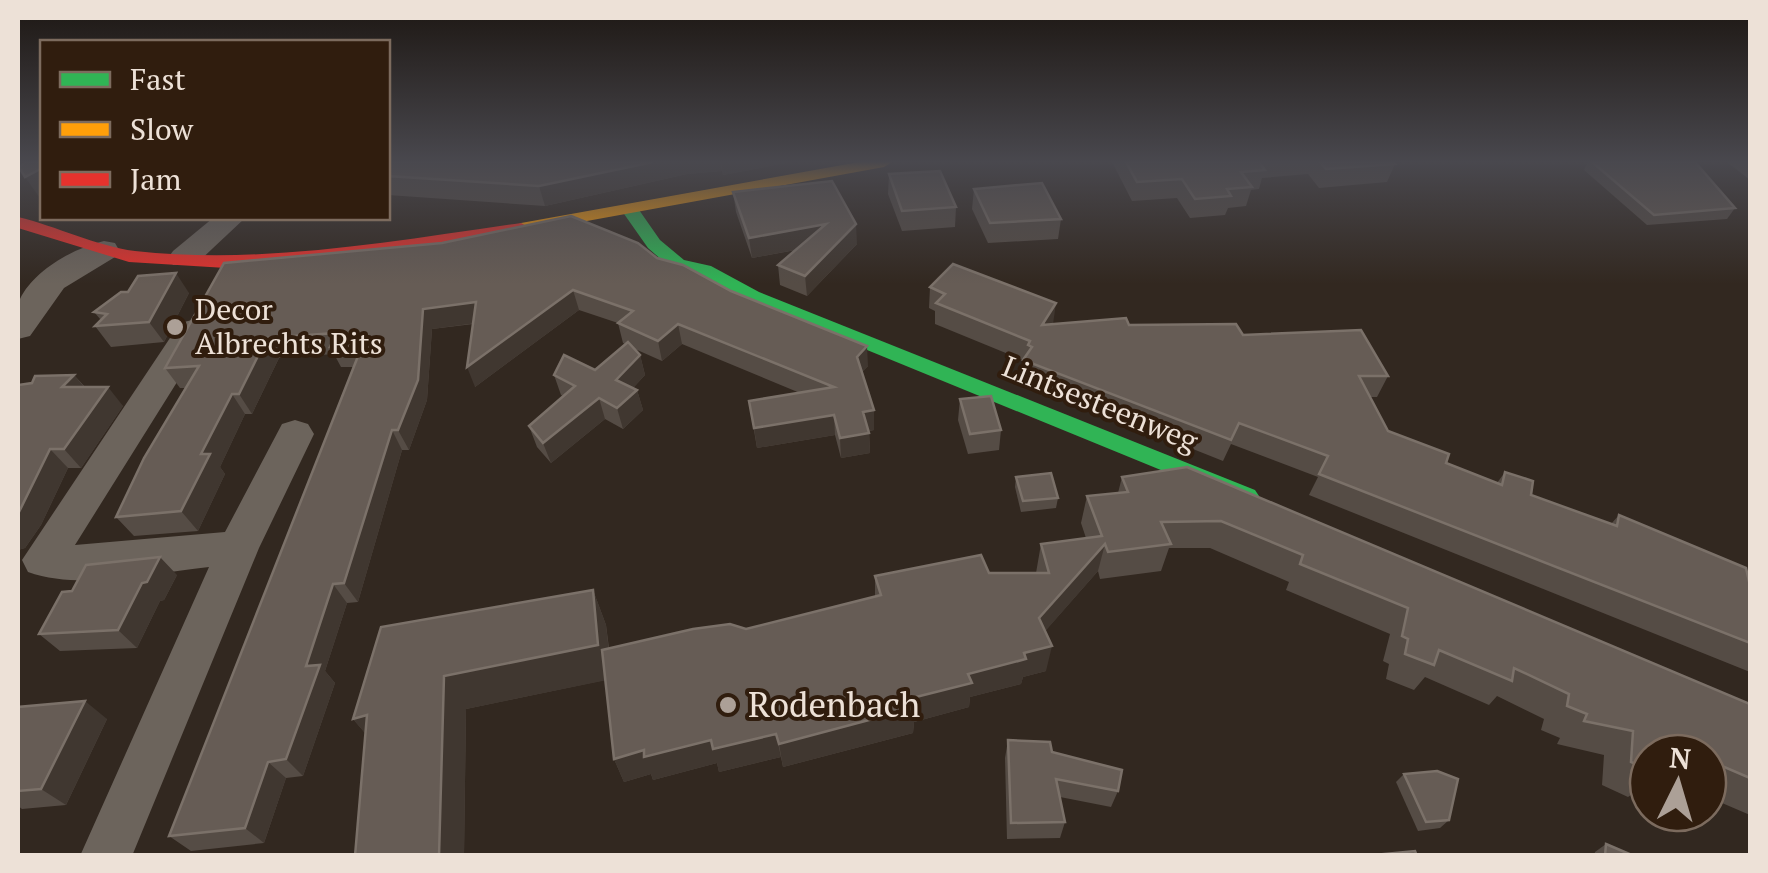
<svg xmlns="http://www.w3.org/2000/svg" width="1768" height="873" viewBox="0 0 1768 873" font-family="'PT Serif',serif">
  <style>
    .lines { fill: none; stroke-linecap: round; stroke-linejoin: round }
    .street { fill: #6c645c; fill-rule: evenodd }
    .fast { fill: #30b455; fill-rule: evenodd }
    .slow { fill: #ff9f0a; fill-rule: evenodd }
    .jam { fill: #e5322d; fill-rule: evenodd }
    .wall { fill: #554c45 }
    .shaded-wall { fill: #403730 }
    .building { fill: #665c55; stroke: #7b7169; stroke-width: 2.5 }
    .poi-dot { fill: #aca097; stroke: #301d0e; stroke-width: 4 }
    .labels { text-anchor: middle; stroke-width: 8; stroke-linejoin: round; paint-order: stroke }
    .poi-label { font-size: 30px; fill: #ede1d7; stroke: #301d0e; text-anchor: start }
    .street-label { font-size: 30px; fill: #ede1d7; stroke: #301d0e }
    .near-poi-label { font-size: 35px; fill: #ede1d7; stroke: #301d0e; text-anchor: start }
  </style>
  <rect width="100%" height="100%" fill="#322820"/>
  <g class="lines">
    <g class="street">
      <polygon points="213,218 245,218 195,265 173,265 168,258 173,251"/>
      <path d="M104,241L115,243L119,250L115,257L64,288L30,336L18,339C18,327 15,310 20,299C34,270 74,248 104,241Z"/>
      <path d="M192,320L204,323L209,331L75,545L225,532L282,424L295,420L308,424L314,434L259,548L132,856H80L209,567C152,573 82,591 28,572L22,560L180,323Z"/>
    </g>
    <polygon class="fast" points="631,206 637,207 660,240 684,260 711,266 759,292 1255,490 1259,496 1255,502 1239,502 745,300 698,274 671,268 648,248 622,211"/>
    <polygon class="slow" points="859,162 892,162 884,167 521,233 512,228 521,223"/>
    <path class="jam" d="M18,217C56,226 96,246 135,251C265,265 393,241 521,223L530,228L521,233L324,263L226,268L129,262L18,228Z"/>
  </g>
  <g class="wall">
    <polygon points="388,162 791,162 723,175 722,171 687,174 545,206 388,195"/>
    <polygon points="1112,162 1393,162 1395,164 1387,182 1319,188 1308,174 1262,178 1259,189 1251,190 1246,206 1228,208 1225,215 1190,218 1177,198 1132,201"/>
    <polygon points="1588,162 1695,162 1735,208 1727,219 1647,225 1584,170"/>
    <polygon points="1727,162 1750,162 1750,180"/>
    <polygon points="889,174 956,207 955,227 902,231 888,194"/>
    <polygon points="974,189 1061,219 1058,239 988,243 972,209"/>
    <polygon points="733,192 857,244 807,296 780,285 778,265 796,250 752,258 736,212"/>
    <polygon points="657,258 868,366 862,372 874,410 874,430 869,431 870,453 841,458 835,435 757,448 749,401 800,393 682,344 662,361 635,349 640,355 645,375 633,388 637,390 643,410 623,429 605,419 551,463 537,447 529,426 563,396 561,395 554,375 595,370 625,344 623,343 618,323 579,310 475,387 473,324 432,329 427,400 409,450 402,450 358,602 347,603 325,671 335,683 303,776 286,778 264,843 191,851 169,836 353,367 341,367 334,354 279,358 252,414 245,414 220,467 225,474 198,531 134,536 116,517 186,388 180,388 165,368 224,263"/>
    <polygon points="930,287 1052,324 1129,325 1243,335 1388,376 1377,397 1370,397 1388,431 1446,463 1497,483 1505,472 1531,495 1611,524 1619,515 1750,586 1750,672 1309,495 1318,477 1231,444 1223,461 1020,380 1023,360 935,324 935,311 929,308"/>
    <polygon points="189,293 164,342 111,347 95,326 101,320 94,312"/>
    <polygon points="74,375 85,387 123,406 81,468 68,468 41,525 25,548 18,550"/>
    <polygon points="960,399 1001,430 999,450 968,454 958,420"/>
    <polygon points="1016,477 1058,498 1056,508 1021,512 1015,487"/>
    <polygon points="1122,477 1750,704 1750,815 1708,797 1708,753 1648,753 1648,791 1641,788 1628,797 1602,785 1604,755 1557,744 1560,738 1541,730 1544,719 1497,696 1489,705 1425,677 1414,690 1386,679 1389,664 1383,661 1390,634 1286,590 1289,582 1210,548 1169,548 1161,571 1100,579 1098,571 1045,631 1046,671 1023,677 1021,684 970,697 969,707 914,722 913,733 783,767 781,757 719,772 717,763 653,780 651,774 624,782 614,759 605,680 466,709 464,856 355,856 366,734 353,719 593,590 606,625 609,648 746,629 875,596 875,576 1036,573 1041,544 1086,538 1081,523 1087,496 1118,493"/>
    <polygon points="177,575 164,600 160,601 137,648 60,651 39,634"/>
    <polygon points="18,707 107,719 66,805 22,809 18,806"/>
    <polygon points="1008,740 1052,752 1118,791 1111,807 1060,797 1065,822 1060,838 1007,839 1005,758"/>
    <polygon points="1404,774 1449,820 1440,828 1418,831 1396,782"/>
    <polygon points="1606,844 1634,856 1594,856 1595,852"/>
  </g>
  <g class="shaded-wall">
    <polygon points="653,162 720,162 722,171 687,174 545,206 539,186"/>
    <polygon points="721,162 791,162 723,175"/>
    <polygon points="42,168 42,201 25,177"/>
    <polygon points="826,224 827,244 752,258 749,238"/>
    <polygon points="856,224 857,244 807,296 805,276"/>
    <polygon points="176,273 189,293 164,342 149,322"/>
    <polygon points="573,290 579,310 475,387 467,367"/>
    <polygon points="476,302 484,322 432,329 427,400 409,450 398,430 423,309"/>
    <polygon points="1056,303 1053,324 1042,325"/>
    <polygon points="678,324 682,344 662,361 658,341"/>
    <polygon points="267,338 279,358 252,414 239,394"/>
    <polygon points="867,346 868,366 858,377 857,357"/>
    <polygon points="640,355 645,375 622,400 616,380"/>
    <polygon points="74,375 90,394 62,387"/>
    <polygon points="108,387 123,406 81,468 64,449"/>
    <polygon points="637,390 643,410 623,429 617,408"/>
    <polygon points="232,394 245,414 220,467 225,474 198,531 181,511 201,454"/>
    <polygon points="599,398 605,419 551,463 543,443"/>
    <polygon points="874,410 874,430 863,432 863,412"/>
    <polygon points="834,415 835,435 757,448 754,428"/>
    <polygon points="392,430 402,450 358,602 344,583"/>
    <polygon points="869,433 870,453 841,458 840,438"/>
    <polygon points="50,449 68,468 41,525 25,548 18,550 18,514"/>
    <polygon points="1105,544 1098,571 1034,644 1039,618"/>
    <polygon points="160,557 177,575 164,600 160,601 137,648 118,630 142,583"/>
    <polygon points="333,584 347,603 325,671 335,683 303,776 286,759 306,666"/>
    <polygon points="593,590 606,625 612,679 466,709 464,856 439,856 444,676"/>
    <polygon points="1052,646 1046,671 1023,677 1021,684 970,697 969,707 914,722 913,733 783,767 779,744 912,698 968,674 1024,653"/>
    <polygon points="85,701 107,719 66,805 41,789"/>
    <polygon points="367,715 380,751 353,719"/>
    <polygon points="776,734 781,757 719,772 717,763 653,780 651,774 624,782 614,759 644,750 711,740"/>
    <polygon points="268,762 286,778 264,843 245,828"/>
  </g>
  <g class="building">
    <polygon points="26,162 42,162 42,168 25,177 19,167"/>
    <polygon points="388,162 653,162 539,186 388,176"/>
    <polygon points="1126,162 1259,162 1265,170 1241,172 1252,187 1227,189 1231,196 1195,199 1182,179 1137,182"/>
    <polygon points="1320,162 1393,162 1395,164 1326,169"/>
    <polygon points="1592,162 1695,162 1735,208 1654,215"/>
    <polygon points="940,171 956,207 902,211 889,174"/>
    <polygon points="832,181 856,224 805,276 778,265 826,224 749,238 733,192"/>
    <polygon points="1042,183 1061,219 990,223 974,189"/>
    <polygon points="571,216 638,243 657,258 683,265 731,291 867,346 857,357 874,410 863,412 869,433 840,438 834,415 754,428 749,401 834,387 678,324 658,341 618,323 633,311 573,290 467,367 476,302 423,309 418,380 398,430 392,430 344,583 333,584 306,666 320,665 286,759 268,762 245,828 169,836 362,346 330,347 336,333 267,338 239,394 232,394 201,454 210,454 181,511 116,517 144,458 199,366 165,368 224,263 442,243"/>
    <polygon points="953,264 1056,303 1042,325 1126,318 1129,325 1236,324 1243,335 1361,330 1388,376 1359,376 1388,431 1449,454 1446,463 1502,485 1505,472 1533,481 1531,495 1617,526 1619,515 1746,568 1750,586 1750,643 1319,474 1328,456 1239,423 1231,440 1023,360 1032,347 1028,345 1030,341 936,303 945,294 930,287"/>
    <polygon points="176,273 149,322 95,326 107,314 94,312 121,292 128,292 138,276"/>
    <polygon points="628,342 640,355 616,380 637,390 617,408 599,398 543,443 529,426 575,386 554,375 564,355 595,370"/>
    <polygon points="74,375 62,387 108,387 64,449 50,449 18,514 18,385 32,383 35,376"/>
    <polygon points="991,396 1001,430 970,434 960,399"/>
    <polygon points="1187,467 1750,704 1750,778 1708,760 1708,753 1648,753 1648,770 1631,762 1633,731 1584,721 1587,714 1567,706 1569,694 1514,668 1512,681 1439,650 1434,665 1405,654 1408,639 1402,636 1408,608 1300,564 1303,555 1221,521 1161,522 1171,544 1108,552 1105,544 1039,618 1052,646 1024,653 1026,659 968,674 972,683 912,698 914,708 779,744 776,734 713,749 711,740 644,757 644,750 614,759 602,650 693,629 730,624 746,629 881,595 875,576 981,555 989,573 1049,573 1041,544 1102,536 1087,496 1128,492 1122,477"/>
    <polygon points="1051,473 1058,498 1023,501 1016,477"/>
    <polygon points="160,557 147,582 142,583 118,630 39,634 62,592 72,591 86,565"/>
    <polygon points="593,590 598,645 444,676 439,856 355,856 367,715 353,719 381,627"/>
    <polygon points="85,701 41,789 18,791 18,707"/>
    <polygon points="1008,740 1050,742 1052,752 1122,770 1118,791 1056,779 1065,822 1011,823"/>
    <polygon points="1437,771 1458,779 1449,820 1426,822 1404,774"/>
    <polygon points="1606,844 1634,856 1605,856"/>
    <polygon points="1415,851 1417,856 1375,856 1375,855"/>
  </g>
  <linearGradient id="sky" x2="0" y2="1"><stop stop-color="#1c1612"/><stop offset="0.57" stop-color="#49484e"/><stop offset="1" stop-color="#49484e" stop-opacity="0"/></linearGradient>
  <rect width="1768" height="284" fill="url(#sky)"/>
  <g class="poi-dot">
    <circle cx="175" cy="327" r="10"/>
    <circle cx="728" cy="705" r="10"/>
  </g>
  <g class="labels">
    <g class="poi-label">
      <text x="195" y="320">Decor<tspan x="195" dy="34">Albrechts Rits</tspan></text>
    </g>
    <g class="street-label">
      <text transform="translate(1100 404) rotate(22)" y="10">Lintsesteenweg</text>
    </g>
    <g class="near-poi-label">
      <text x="748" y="717">Rodenbach</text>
    </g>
  </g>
  <rect width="1768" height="873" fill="none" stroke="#ede1d7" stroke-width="40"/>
  <rect x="40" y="40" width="350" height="180" fill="#301d0e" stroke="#7c6b5e" stroke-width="2.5"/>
  <rect x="60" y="72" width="50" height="15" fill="#30b455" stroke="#7c6b5e" stroke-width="2.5"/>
  <text x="130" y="90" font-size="30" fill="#ede1d7">Fast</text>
  <rect x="60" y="122" width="50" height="15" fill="#ff9f0a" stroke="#7c6b5e" stroke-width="2.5"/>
  <text x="130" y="140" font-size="30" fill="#ede1d7">Slow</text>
  <rect x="60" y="172" width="50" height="15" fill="#e5322d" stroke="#7c6b5e" stroke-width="2.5"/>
  <text x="130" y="190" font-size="30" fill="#ede1d7">Jam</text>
  <g transform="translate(1678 783) rotate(5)"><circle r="48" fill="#301d0e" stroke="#7c6b5e" stroke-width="2.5"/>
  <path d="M0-8L18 38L0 25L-18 38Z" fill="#aca097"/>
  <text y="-15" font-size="28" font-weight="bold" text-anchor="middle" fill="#ede1d7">N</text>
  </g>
</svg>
